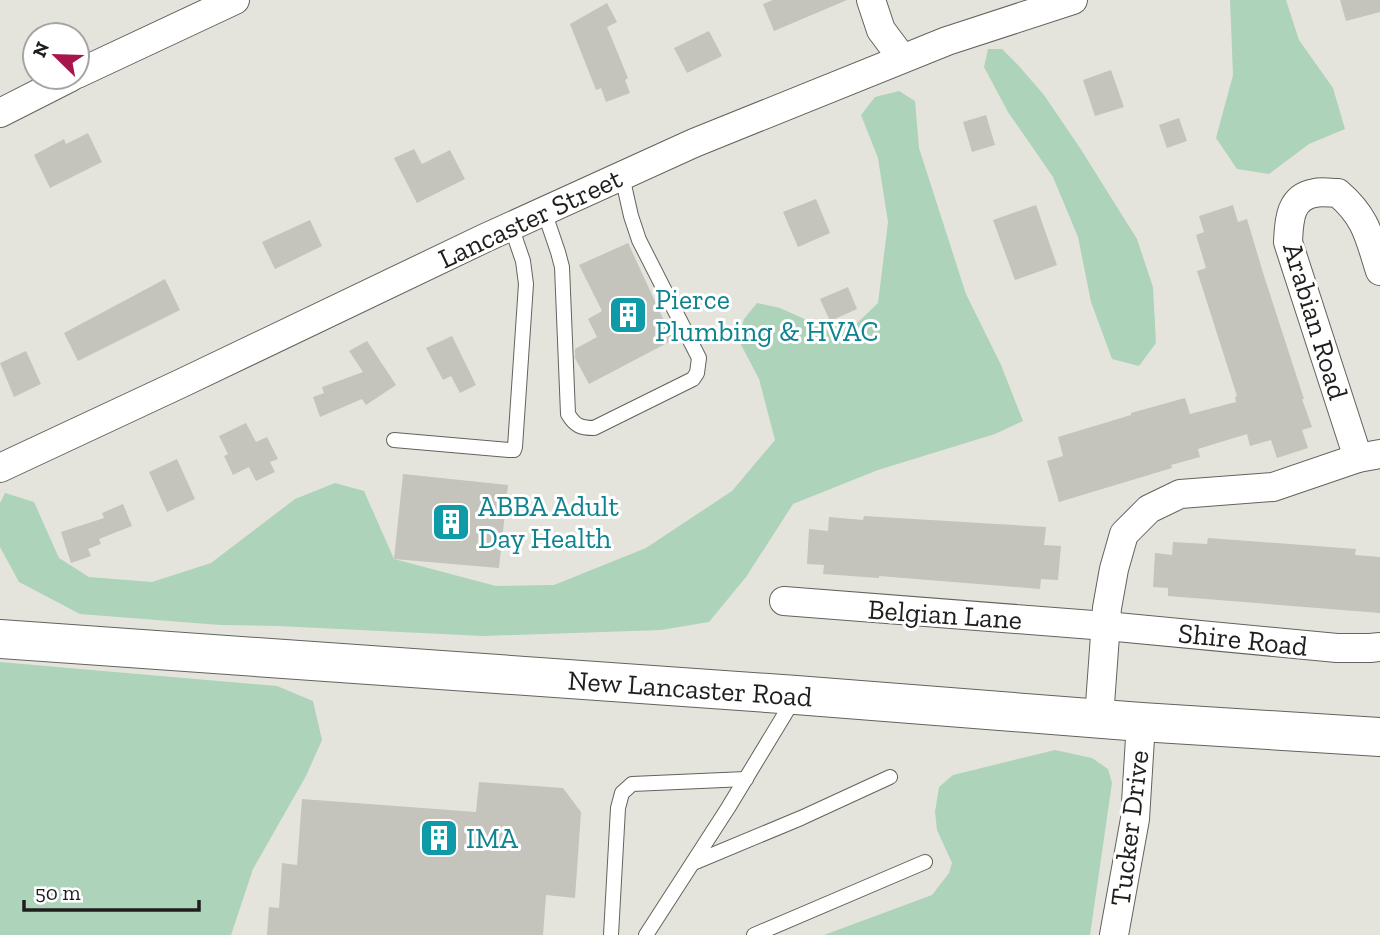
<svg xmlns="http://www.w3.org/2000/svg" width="1380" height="935" viewBox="0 0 1380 935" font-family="'Zilla Slab',serif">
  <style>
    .green { fill: #add3ba }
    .building { fill: #c4c3bc }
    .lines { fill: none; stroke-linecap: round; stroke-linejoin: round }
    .lane-casing { stroke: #63625c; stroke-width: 16 }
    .street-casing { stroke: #63625c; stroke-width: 30 }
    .secondary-casing { stroke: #63625c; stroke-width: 40 }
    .lane { stroke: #fff; stroke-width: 14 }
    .street { stroke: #fff; stroke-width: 28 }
    .secondary { stroke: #fff; stroke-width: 38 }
    .labels { text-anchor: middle; stroke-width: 6; stroke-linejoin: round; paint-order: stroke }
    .street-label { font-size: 28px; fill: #1f1e1c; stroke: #fff }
    .culture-label { font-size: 28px; fill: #0d838f; stroke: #fff; text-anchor: start }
  </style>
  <rect width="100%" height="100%" fill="#e5e4dc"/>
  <g class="green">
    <polygon points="1230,0 1286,0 1299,40 1333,88 1345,129 1309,144 1269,174 1237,169 1216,138 1233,75"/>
    <polygon points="988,49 1002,49 1018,65 1044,95 1080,148 1137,239 1153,287 1156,343 1139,366 1112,359 1091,302 1078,237 1053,177 1008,112 984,67"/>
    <polygon points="899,91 915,101 919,148 966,294 1001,365 1023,421 995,434 878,470 793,504 746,577 709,622 661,630 483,636 278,626 220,625 80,614 19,582 0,547 0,503 5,493 34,502 59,558 89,577 152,582 211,563 295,499 335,483 364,491 394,559 496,586 554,585 646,548 732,491 775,440 759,379 738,339 744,319 757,303 780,308 818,325 853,327 878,303 888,222 878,158 861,115 875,97"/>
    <polygon points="0,662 277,686 313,701 322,740 306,776 253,869 231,935 0,935"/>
    <polygon points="1055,750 1092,758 1108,769 1112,783 1090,935 824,935 932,895 949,873 952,863 937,830 935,812 939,787 953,775"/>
  </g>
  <g class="building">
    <polygon points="773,0 847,0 774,31 763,4"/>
    <polygon points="1340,0 1380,0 1380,12 1346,21"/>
    <polygon points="607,3 617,22 607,27 628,78 625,80 630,93 606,102 601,88 596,90 570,24"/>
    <polygon points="709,31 722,56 687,73 674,48"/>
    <polygon points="1111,70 1124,107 1095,116 1083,80"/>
    <polygon points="986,115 995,145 972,152 963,122"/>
    <polygon points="1179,118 1187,141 1167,148 1159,125"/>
    <polygon points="88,133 102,162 50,188 34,155 64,139 66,144"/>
    <polygon points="414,149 422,164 450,150 465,179 417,203 394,158"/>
    <polygon points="816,199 830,233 798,247 783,212"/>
    <polygon points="1036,205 1057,265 1015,280 993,220"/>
    <polygon points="1233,205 1238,222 1247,219 1264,276 1304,399 1302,399 1312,427 1302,430 1308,448 1277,458 1271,440 1250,446 1247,434 1198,449 1200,457 1171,465 1172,468 1059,502 1047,461 1063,456 1058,437 1131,415 1131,413 1185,398 1190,414 1236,402 1235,397 1237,396 1197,271 1206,268 1196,235 1204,232 1199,216"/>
    <polygon points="310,220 322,246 275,269 262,242"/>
    <polygon points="628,243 673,340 589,384 575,358 575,349 597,337 588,319 602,311 579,265"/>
    <polygon points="165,279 180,310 78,361 64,333"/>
    <polygon points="848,287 857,309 830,321 820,299"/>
    <polygon points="452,336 476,385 460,393 451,376 443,380 426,348"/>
    <polygon points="367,341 396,385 366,405 362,399 320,417 313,397 324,393 322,387 363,372 349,351"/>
    <polygon points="26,351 41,384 14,397 0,363"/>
    <polygon points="246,423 256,442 267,437 278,459 270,462 275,472 256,481 249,467 233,475 224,456 228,454 219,436"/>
    <polygon points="177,459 195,499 167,512 149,472"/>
    <polygon points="403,474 508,485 499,568 394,559"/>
    <polygon points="123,504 132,526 99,539 101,544 88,549 91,556 71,563 61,532 104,518 102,513"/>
    <polygon points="864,516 1046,527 1044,545 1061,546 1058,580 1041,579 1040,589 879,576 879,578 823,574 824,565 807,564 809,529 828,531 829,517 863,520"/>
    <polygon points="1208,538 1356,549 1355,555 1380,557 1380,613 1168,596 1168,588 1153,587 1155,553 1172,555 1173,542 1207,544"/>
    <polygon points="479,782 563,788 581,812 575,898 546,895 543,935 267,935 269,907 279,908 282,863 297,865 302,799 476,812"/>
  </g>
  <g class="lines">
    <defs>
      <g id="lane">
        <path d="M544,211L558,252L562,267L568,414C575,426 581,428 594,428L693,379L697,373L699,358L639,240L631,216L622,176"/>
        <polyline points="394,440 509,450 514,450 515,447 526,284 523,261 511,226"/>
        <polyline points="693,863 801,818 890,777"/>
        <polyline points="611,935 618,808 622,793 632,784 746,779"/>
        <polyline points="646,935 728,808 794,699"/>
        <polyline points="754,935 925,862"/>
      </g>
      <g id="street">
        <polyline points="871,0 881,30 902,58"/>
        <polyline points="77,74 235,0"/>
        <polyline points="0,113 71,77"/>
        <path d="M1358,458L1288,242C1289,222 1289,197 1315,193C1322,191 1331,193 1338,193C1367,218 1369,237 1380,271"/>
        <polyline points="0,468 184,382 485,238 694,143 947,41 1073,0"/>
        <polyline points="784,601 1106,626 1337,648 1370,648 1380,647"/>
        <polyline points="1099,718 1107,608 1114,569 1124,534 1149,509 1180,494 1273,487 1358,458 1380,454"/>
        <polyline points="1114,935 1135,819 1141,722"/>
      </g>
      <polyline id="secondary" points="0,639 796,695 1141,722 1380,737"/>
    </defs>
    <use href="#lane" class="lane-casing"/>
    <use href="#street" class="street-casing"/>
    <use href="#secondary" class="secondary-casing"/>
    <use href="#lane" class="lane"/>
    <use href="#street" class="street"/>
    <use href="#secondary" class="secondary"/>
  </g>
  <defs>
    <symbol id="building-square" viewBox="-11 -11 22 22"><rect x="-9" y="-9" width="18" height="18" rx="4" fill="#0f9aa8" stroke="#fff"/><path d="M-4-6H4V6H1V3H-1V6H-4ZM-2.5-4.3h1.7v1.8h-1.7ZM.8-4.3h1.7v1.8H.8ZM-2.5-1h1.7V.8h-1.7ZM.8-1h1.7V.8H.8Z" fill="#fff"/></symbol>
  </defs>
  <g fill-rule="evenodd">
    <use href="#building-square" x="606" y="293" width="44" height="44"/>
    <use href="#building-square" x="429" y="500" width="44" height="44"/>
    <use href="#building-square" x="417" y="816" width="44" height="44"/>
  </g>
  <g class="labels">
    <g class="street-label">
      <text transform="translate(530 218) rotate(-25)" y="10">Lancaster Street</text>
      <text transform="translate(1316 321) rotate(73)" y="10">Arabian Road</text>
      <text transform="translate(945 614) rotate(4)" y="10">Belgian Lane</text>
      <text transform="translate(1243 639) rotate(6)" y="10">Shire Road</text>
      <text transform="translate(690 688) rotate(4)" y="10">New Lancaster Road</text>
      <text transform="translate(1129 828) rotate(-83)" y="10">Tucker Drive</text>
    </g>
    <g class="culture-label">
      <text x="655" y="309">Pierce<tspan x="655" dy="32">Plumbing &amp; HVAC</tspan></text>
      <text x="478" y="516">ABBA Adult<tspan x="478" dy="32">Day Health</tspan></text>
      <text x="466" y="848">IMA</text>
    </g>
  </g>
  <g transform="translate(56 56) rotate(293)"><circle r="33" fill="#ffffff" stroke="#a5a5a4" stroke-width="2"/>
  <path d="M0-5L12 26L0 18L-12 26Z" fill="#a8154c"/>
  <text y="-10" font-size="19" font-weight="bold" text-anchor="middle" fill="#1f1e1c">N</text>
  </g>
  <path d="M24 900v10h175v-10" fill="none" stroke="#1f1e1c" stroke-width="3.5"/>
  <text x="35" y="900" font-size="21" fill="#1f1e1c" stroke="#ffffff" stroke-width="5" paint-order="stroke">50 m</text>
</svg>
